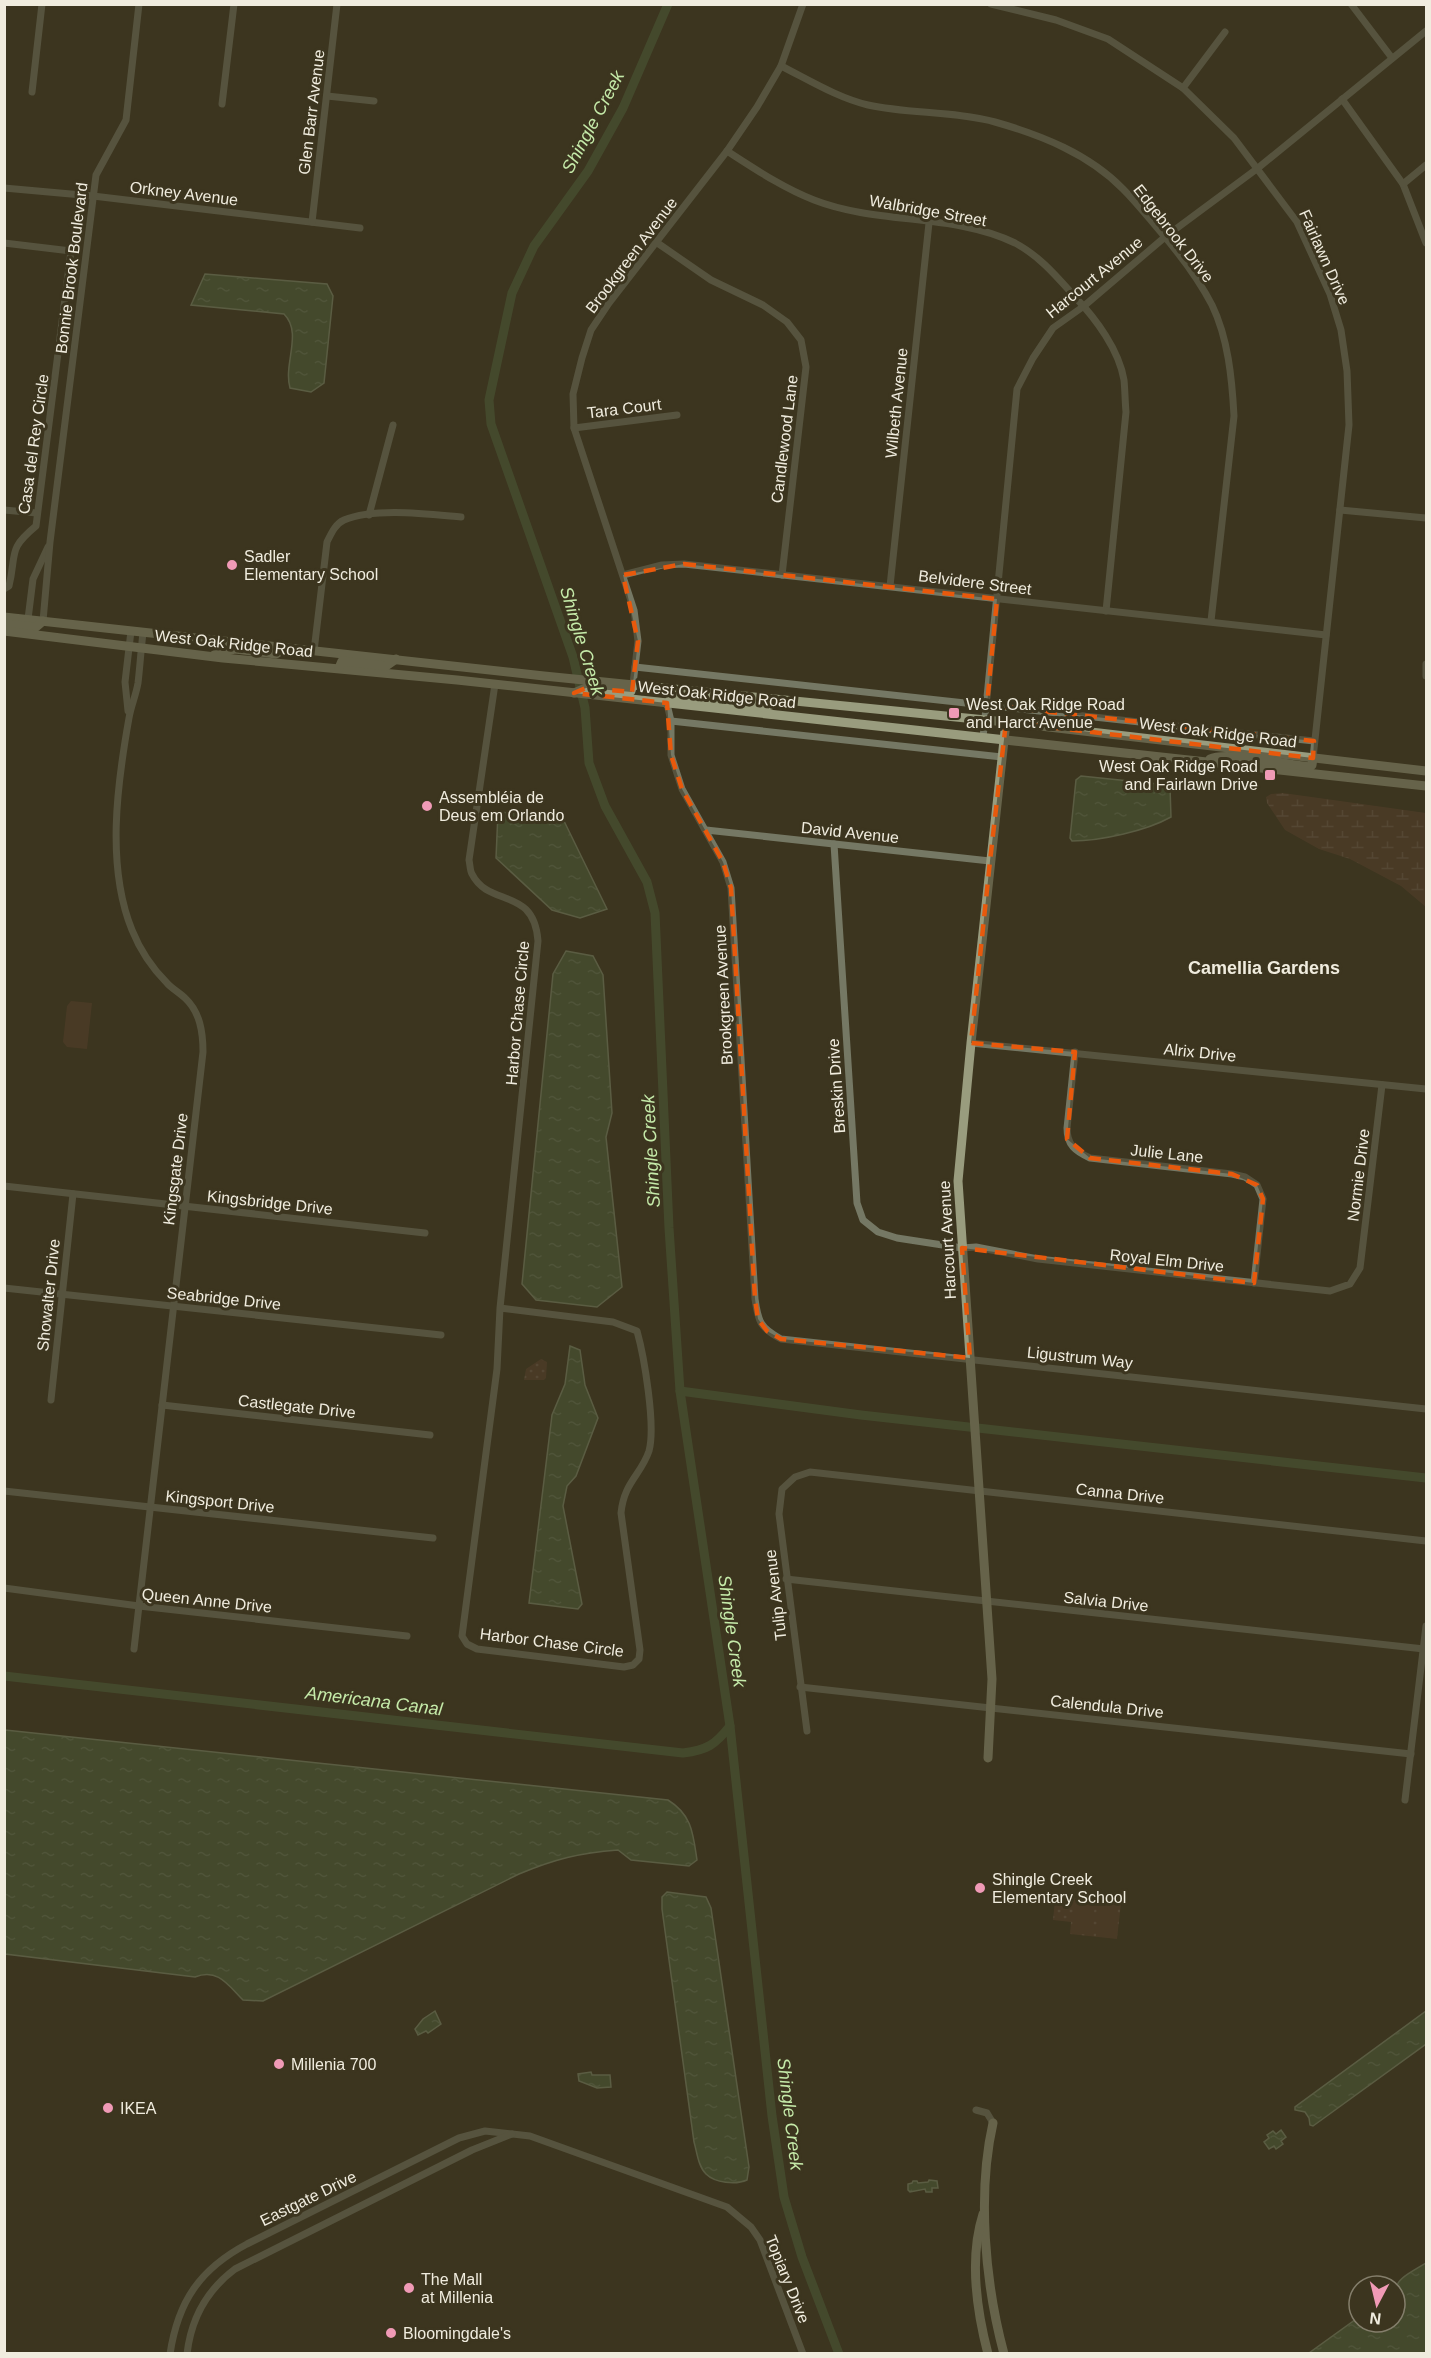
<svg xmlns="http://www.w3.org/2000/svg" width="1431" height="2358" viewBox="0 0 1431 2358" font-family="Arial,sans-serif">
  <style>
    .grass { fill: url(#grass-dots) }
    .wetland { fill: url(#wetland-marsh) }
    .pitch { fill: #5a412e }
    .water { fill: url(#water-ripples); stroke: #7f8c6d; stroke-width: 1.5 }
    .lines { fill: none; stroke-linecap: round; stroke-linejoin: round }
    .canal { stroke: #4e633d; stroke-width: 9 }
    .street { stroke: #757864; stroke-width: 7 }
    .secondary { stroke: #999c7e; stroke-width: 9 }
    .marked { fill: none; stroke: #e8590c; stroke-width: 4.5; stroke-dasharray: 12 8; stroke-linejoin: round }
    .poi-dot { fill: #f09ab6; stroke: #3c351f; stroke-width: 2 }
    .labels { text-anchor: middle; stroke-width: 6; stroke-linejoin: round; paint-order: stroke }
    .street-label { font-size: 16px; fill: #f0ecde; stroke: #3c351f }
    .poi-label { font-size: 16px; fill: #f0ecde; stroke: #3c351f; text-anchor: start }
    .water-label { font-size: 18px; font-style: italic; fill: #c5eaa9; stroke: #3c351f }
    .neighbourhood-label { font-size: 18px; font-weight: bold; fill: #f0ecde; stroke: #3c351f }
  </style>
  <defs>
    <pattern id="grass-dots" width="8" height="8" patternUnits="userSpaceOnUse" patternTransform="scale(1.5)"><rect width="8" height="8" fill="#5a412e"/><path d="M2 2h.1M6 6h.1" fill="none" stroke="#725d4c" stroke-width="1.8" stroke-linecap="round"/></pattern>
    <pattern id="wetland-marsh" width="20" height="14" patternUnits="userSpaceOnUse" patternTransform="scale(1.5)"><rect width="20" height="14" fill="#5a412e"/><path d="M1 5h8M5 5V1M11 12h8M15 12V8" fill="none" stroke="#725d4c"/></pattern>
    <pattern id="water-ripples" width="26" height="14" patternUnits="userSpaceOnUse" patternTransform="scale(1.5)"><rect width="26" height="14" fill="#4e633d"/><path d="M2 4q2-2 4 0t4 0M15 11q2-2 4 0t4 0" fill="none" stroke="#687a59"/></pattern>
  </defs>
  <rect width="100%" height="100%" fill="#3c351f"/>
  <g class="grass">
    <polygon points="541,1359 547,1362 546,1378 544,1380 524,1380 526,1369"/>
    <polygon points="1074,1898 1121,1903 1117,1939 1070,1934 1071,1922 1053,1920 1055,1900 1073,1901"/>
  </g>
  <polygon class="wetland" points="1283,793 1426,813 1426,907 1401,886 1350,859 1319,849 1285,830 1267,803 1266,797 1271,794"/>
  <g class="pitch">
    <polygon points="71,1001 92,1003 87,1049 67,1047 63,1042 67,1006"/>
    <polygon points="1076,1900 1095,1902 1092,1935 1073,1933"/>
    <polygon points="1099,1902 1118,1904 1115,1938 1096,1936"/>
  </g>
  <g class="water">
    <path d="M205,274L327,284L333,296L324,383L311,392L290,388C283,364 303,333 284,314L191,305Z"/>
    <path d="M1081,776L1168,785L1170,787L1171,817C1146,831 1100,841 1072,841L1070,838L1076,780Z"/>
    <polygon points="498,812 551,816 564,821 607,909 580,918 552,910 496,858"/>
    <polygon points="566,951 593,956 603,975 612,1113 606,1137 622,1287 597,1307 536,1300 522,1284 553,974"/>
    <polygon points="570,1346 580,1350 585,1385 598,1418 576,1476 567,1486 563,1506 582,1604 578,1609 529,1603 552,1415 565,1384"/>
    <path d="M5,1730L668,1800C692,1815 693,1833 697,1860L689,1866L631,1860L618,1850C579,1853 555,1859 519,1874L263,2001L243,2000C228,1985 218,1968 195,1977L5,1954Z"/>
    <path d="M667,1892L706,1897L711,1908L749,2167L747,2180C736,2185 715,2183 706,2174C698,2166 697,2152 694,2142L662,1909V1897Z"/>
    <polygon points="435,2011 441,2024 428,2033 426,2031 418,2035 415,2029 423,2019"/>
    <polygon points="1426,2011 1426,2044 1313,2126 1310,2125 1309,2118 1305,2112 1295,2110 1295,2107"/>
    <polygon points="591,2072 592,2075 610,2075 611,2087 597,2088 579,2081 578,2074"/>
    <polygon points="1281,2130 1286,2137 1281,2141 1283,2144 1276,2149 1274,2146 1269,2149 1264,2142 1269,2138 1267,2135 1273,2131 1276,2134"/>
    <polygon points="929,2180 937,2181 938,2188 932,2188 932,2192 926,2192 925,2189 910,2192 908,2190 908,2184 912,2183 913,2181 917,2181 918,2183 928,2182"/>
    <path d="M1426,2263V2353H1309L1359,2317V2322H1395C1395,2281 1390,2284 1426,2263Z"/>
  </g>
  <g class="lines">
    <g class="canal">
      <polyline points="668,4 623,108 588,171 534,246 512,293 489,400 491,424 573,657 585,708 589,763 605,806 647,882 655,913 669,1228 680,1391 730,1726 772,2116 784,2197 802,2257 839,2354"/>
      <polyline points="680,1391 861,1415 1426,1478"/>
      <path d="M4,1676L683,1753C707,1750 715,1745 730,1726"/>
    </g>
    <g class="street">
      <polyline points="991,4 1056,20 1108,39 1183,88 1234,138 1297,222 1330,294 1341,330 1347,371 1349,425 1313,758"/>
      <polyline points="1351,4 1392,58"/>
      <path d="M781,66C809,80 838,98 868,105C909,114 954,111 995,122C1041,135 1089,154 1123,189C1136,202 1147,216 1159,230C1178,252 1198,278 1212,305C1228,338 1232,378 1234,416L1211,621"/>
      <polyline points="1183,88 1225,32"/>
      <polyline points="32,92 42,4"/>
      <polyline points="327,96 374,101"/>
      <polyline points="1342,99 1403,184 1426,243"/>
      <polyline points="222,104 234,4"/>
      <path d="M727,151C755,169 783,188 814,200C878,225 954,213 1015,243C1040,256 1058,278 1076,298C1096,319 1119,350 1124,380C1125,390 1125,401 1126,412L1106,611"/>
      <polyline points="1403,184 1426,165"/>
      <polyline points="4,188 93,196 360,228"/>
      <polyline points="312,222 337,4"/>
      <polyline points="656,242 711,280 763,305 787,322 801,340 806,367 782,575"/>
      <path d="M4,243L71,251L36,526C7,550 17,553 9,586L4,589"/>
      <polyline points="574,428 677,415"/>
      <polyline points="4,510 37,513"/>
      <polyline points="1340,510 1426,518"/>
      <polyline points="369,515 393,425"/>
      <polyline points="623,575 662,565 684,564 1326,635"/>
      <polyline points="890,586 929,223"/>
      <polyline points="28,619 33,579 48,547"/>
      <polyline points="43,621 50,542 96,175 126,120 139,4"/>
      <path d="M314,651L327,542C331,534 335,524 344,520C375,507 428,514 461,517"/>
      <polyline points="1426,664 1426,676"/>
      <polyline points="635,667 1314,741"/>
      <path d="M495,684L469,860C470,864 470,871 472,874C489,908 534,886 538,941L500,1308L497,1369L462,1636L467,1644L477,1649L624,1667L633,1665L639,1659L640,1650L621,1513C624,1482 641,1475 649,1451C656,1426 644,1356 637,1331L613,1322L500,1308"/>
      <polyline points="633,684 638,641 634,610 574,428 573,394 582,358 591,330 609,303 727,151 757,107 781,66 803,4"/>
      <path d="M667,704L671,721V755L682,789L723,862L731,888L755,1299C758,1321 760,1328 781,1339L1426,1409"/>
      <polyline points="128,711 125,682 131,631"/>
      <polyline points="671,721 1002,757"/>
      <polyline points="983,738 1017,389 1033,358 1053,328 1084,306 1165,237 1258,168 1426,31"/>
      <polyline points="706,830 990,861"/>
      <polyline points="834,844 857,1203 863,1220 878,1232 897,1238 962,1248 976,1247 1038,1259 1330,1291 1350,1284 1360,1268 1382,1085"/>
      <polyline points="971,1043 1426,1089"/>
      <path d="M1075,1052L1067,1128C1067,1145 1075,1151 1090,1158L1232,1174L1245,1177L1257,1185L1263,1199L1254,1283"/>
      <polyline points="4,1186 425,1233"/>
      <polyline points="4,1288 441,1335"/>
      <polyline points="51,1400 73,1194"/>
      <polyline points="162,1405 430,1435"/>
      <polyline points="4,1491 433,1538"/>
      <polyline points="786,1579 1424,1649"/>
      <polyline points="4,1588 139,1606 407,1636"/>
      <path d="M134,1649L203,1052C203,1032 200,1012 185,998C179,992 172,989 167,983C152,968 140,950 132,930C106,866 117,785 129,718C131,706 136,695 138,683C140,666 141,649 143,633"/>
      <polyline points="800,1687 1411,1754"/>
      <polyline points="807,1731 779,1514 782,1489 795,1477 810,1472 1426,1541"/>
      <polyline points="1405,1800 1426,1626"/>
      <polyline points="976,2110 987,2113 993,2123"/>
      <path d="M170,2354C178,2301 200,2269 247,2244L459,2138L485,2131L530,2136L727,2207L751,2227L760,2240L803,2354"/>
      <path d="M187,2354C191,2319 207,2290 235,2269L472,2150L512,2134"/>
    </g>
    <g class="secondary">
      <polyline points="4,617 544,676 1006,722 1426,771"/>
      <polyline points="4,624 36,627 43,621"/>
      <polyline points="4,631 223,658 457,680 1426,786"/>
      <polyline points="214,655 235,649 276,654 285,648"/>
      <polyline points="339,668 342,661 386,666 396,659"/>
      <polyline points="574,693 586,688 631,691 633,684"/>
      <polyline points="667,704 672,697 765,707 783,701"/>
      <path d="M1210,759C1226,751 1288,765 1310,767L1312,765L1313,758"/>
      <polyline points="988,1758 992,1679 958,1181 971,1043 1006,722"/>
      <path d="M993,2123C977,2194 985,2283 1004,2354"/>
      <path d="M983,2214C969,2258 976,2308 988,2354"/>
    </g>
  </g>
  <path d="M0 0H1431V2358H0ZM684,564L997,599L987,705L1314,741L1313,758L1006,722L990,861L971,1043L1075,1052L1067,1139L1090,1158L1232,1174L1257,1185L1263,1199L1254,1283L962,1248L970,1358L781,1339L767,1331L758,1319L755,1299L731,888L723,862L682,789L671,755L667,703L574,693L586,688L632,692L638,641L623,575Z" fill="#3c351f" fill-opacity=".55" fill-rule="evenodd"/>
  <path class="marked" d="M684,564L997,599L987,705L1314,741L1313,758L1006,722L990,861L971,1043L1075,1052L1067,1139L1090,1158L1232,1174L1257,1185L1263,1199L1254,1283L962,1248L970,1358L781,1339L767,1331L758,1319L755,1299L731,888L723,862L682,789L671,755L667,703L574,693L586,688L632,692L638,641L623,575Z"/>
  <g class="poi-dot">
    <circle cx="232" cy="565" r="6"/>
    <rect x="948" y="707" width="12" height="12" rx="3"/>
    <rect x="1264" y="769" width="12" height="12" rx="3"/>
    <circle cx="427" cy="806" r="6"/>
    <circle cx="980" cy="1888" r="6"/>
    <circle cx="279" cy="2064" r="6"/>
    <circle cx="108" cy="2108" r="6"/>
    <circle cx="409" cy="2288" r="6"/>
    <circle cx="391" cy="2333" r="6"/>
  </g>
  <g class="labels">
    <g class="street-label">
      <text transform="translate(311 112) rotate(-83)" y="6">Glen Barr Avenue</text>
      <text transform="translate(184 193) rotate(7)" y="6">Orkney Avenue</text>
      <text transform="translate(928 210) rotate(10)" y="6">Walbridge Street</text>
      <text transform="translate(1174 233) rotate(52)" y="6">Edgebrook Drive</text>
      <text transform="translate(631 255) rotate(-53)" y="6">Brookgreen Avenue</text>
      <text transform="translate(1325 257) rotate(66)" y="6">Fairlawn Drive</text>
      <text transform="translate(71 268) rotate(-83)" y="6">Bonnie Brook Boulevard</text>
      <text transform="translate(1094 277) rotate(-39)" y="6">Harcourt Avenue</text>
      <text transform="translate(896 403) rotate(-84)" y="6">Wilbeth Avenue</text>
      <text transform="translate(624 408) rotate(-7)" y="6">Tara Court</text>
      <text transform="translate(784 439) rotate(-83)" y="6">Candlewood Lane</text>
      <text transform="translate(33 444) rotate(-82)" y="6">Casa del Rey Circle</text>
      <text transform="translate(975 582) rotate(7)" y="6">Belvidere Street</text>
      <text transform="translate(234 643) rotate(6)" y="6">West Oak Ridge Road</text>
      <text transform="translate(717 694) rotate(6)" y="6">West Oak Ridge Road</text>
      <text transform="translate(1218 732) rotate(7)" y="6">West Oak Ridge Road</text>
      <text transform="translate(850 832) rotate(6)" y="6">David Avenue</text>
      <text transform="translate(723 995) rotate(-93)" y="6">Brookgreen Avenue</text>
      <text transform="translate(517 1013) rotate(-85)" y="6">Harbor Chase Circle</text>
      <text transform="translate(1200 1052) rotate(6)" y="6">Alrix Drive</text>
      <text transform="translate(836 1086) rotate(-94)" y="6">Breskin Drive</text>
      <text transform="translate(1167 1153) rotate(6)" y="6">Julie Lane</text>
      <text transform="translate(175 1169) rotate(-83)" y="6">Kingsgate Drive</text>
      <text transform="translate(1358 1175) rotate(-83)" y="6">Normie Drive</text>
      <text transform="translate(270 1202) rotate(6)" y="6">Kingsbridge Drive</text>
      <text transform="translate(947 1240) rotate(-93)" y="6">Harcourt Avenue</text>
      <text transform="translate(1167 1260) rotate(6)" y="6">Royal Elm Drive</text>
      <text transform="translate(48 1295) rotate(-84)" y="6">Showalter Drive</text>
      <text transform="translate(224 1298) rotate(6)" y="6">Seabridge Drive</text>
      <text transform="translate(1080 1357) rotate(6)" y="6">Ligustrum Way</text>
      <text transform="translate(297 1406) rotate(6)" y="6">Castlegate Drive</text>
      <text transform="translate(1120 1493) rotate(6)" y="6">Canna Drive</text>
      <text transform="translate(220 1501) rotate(6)" y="6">Kingsport Drive</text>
      <text transform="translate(775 1595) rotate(-97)" y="6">Tulip Avenue</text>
      <text transform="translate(207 1600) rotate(6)" y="6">Queen Anne Drive</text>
      <text transform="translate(1106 1601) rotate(6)" y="6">Salvia Drive</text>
      <text transform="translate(552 1642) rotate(7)" y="6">Harbor Chase Circle</text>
      <text transform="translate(1107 1706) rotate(6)" y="6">Calendula Drive</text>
      <text transform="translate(308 2198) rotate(-26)" y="6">Eastgate Drive</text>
      <text transform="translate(788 2279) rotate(68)" y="6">Topiary Drive</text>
    </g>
    <g class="poi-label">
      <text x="244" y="562">Sadler<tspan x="244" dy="18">Elementary School</tspan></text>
      <text x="966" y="710">West Oak Ridge Road<tspan x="966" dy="18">and Harct Avenue</tspan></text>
      <text x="1258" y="772" text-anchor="end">West Oak Ridge Road<tspan x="1258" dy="18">and Fairlawn Drive</tspan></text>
      <text x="439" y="803">Assembléia de<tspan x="439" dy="18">Deus em Orlando</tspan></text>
      <text x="992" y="1885">Shingle Creek<tspan x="992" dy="18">Elementary School</tspan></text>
      <text x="291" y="2070">Millenia 700</text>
      <text x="120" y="2114">IKEA</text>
      <text x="421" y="2285">The Mall<tspan x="421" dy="18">at Millenia</tspan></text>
      <text x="403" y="2339">Bloomingdale's</text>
    </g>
    <g class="water-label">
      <text transform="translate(593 122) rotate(-62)" y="6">Shingle Creek</text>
      <text transform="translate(582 641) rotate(73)" y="6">Shingle Creek</text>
      <text transform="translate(651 1151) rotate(-93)" y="6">Shingle Creek</text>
      <text transform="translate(732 1631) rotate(82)" y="6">Shingle Creek</text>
      <text transform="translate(374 1701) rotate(7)" y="6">Americana Canal</text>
      <text transform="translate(790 2114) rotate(83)" y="6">Shingle Creek</text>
    </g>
    <g class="neighbourhood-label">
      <text x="1264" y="974">Camellia Gardens</text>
    </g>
  </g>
  <rect width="1431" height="2358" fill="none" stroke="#f0ecde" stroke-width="12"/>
  <g transform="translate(1377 2304) rotate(187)"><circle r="28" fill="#3c351f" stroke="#847e6b" stroke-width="1.5"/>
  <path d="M0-4.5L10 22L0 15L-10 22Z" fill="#f09ab6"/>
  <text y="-9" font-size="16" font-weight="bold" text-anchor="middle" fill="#f0ecde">N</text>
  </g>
</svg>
